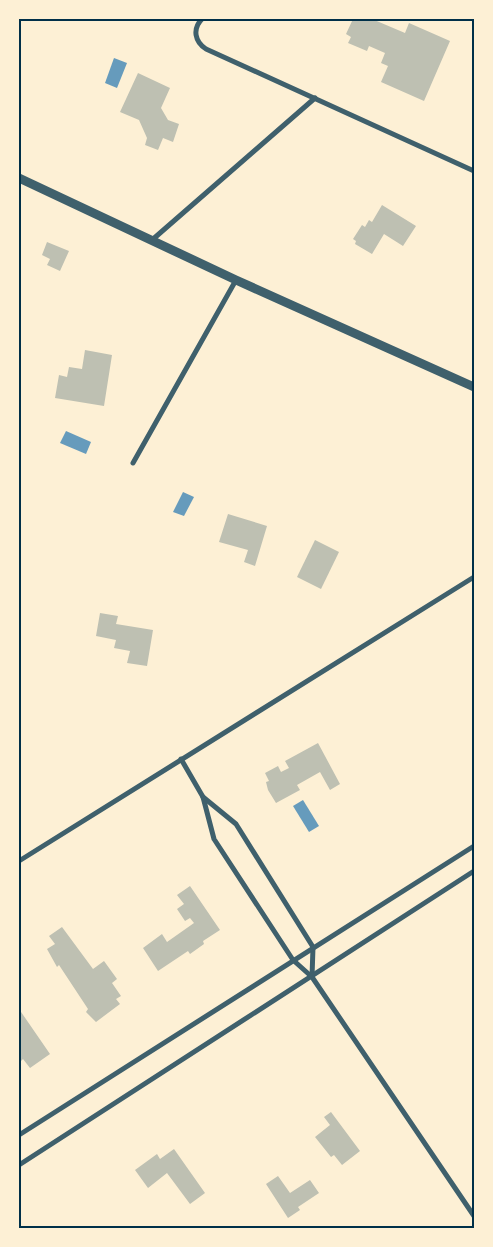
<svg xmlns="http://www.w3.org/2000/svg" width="493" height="1247" viewBox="0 0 493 1247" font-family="Figtree,sans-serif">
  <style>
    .water { fill: #669bbc }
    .building { fill: #bec0b2 }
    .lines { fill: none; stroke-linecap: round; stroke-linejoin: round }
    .minor { stroke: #3f606c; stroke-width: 5 }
    .tertiary { stroke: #3f606c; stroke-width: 9 }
    .neatline { fill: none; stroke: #003049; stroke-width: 2 }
  </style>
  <rect width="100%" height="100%" fill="#fdf0d5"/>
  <g class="water">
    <polygon points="114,58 127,63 117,88 105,83"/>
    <polygon points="66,431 91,442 86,454 60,443"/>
    <polygon points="183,492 194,497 184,516 173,512"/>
    <polygon points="303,800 319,826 309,832 293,806"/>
  </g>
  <g class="building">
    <polygon points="353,19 372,19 405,33 409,23 450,41 424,101 381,82 388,66 381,63 385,53 369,46 367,51 348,43 351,37 346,34"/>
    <polygon points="138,73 170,88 161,108 168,120 179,124 173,142 163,138 158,150 145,145 147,138 139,120 120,112"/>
    <polygon points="382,205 416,226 403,246 384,234 372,254 355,244 356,241 353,239 362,225 365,227 369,220 372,222"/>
    <polygon points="47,242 69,251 60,271 47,265 50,259 42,255"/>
    <polygon points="85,350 112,355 104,406 55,398 59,375 67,377 69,367 82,369"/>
    <polygon points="228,514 267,526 255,566 244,562 248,550 219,542"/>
    <polygon points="315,540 339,552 321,589 297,577"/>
    <polygon points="100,613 118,616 116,624 153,630 147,666 127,663 130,651 114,648 116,640 96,636"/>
    <polygon points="318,743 340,784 330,790 320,772 297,785 300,790 276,803 268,790 266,782 269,781 265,773 278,766 281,772 289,768 285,761"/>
    <polygon points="190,886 220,930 203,941 204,944 190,954 188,951 158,971 143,948 162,934 167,942 194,923 190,918 185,921 177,909 184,904 177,895"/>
    <polygon points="62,927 93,969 104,961 117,979 112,983 121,996 116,999 120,1004 96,1022 86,1012 88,1009 59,965 57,967 47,949 55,944 49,936"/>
    <polygon points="19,1009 50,1054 30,1068 23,1059 19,1063"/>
    <polygon points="331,1112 360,1151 342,1165 334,1155 331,1157 315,1137 330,1125 324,1117"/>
    <polygon points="174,1149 205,1193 190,1204 167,1173 148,1188 135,1170 157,1154 160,1159"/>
    <polygon points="278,1176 290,1193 310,1180 319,1193 298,1207 300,1210 288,1218 266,1184"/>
  </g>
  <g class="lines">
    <g class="minor">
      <path d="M202,19C192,29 195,42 206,49L474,171"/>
      <polyline points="152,240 315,98"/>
      <polyline points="133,463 236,280"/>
      <polyline points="181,759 203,797 214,839 293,960 312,977 474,1216"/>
      <polyline points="203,797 236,824 313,947 312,977"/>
      <polyline points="19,861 474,577"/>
      <polyline points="19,1135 474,846"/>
      <polyline points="19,1165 474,871"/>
    </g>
    <polyline class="tertiary" points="19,178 236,280 474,387"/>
  </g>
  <rect width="493" height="1247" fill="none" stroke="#fdf0d5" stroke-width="40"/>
  <rect x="20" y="20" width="453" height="1207" class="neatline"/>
</svg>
